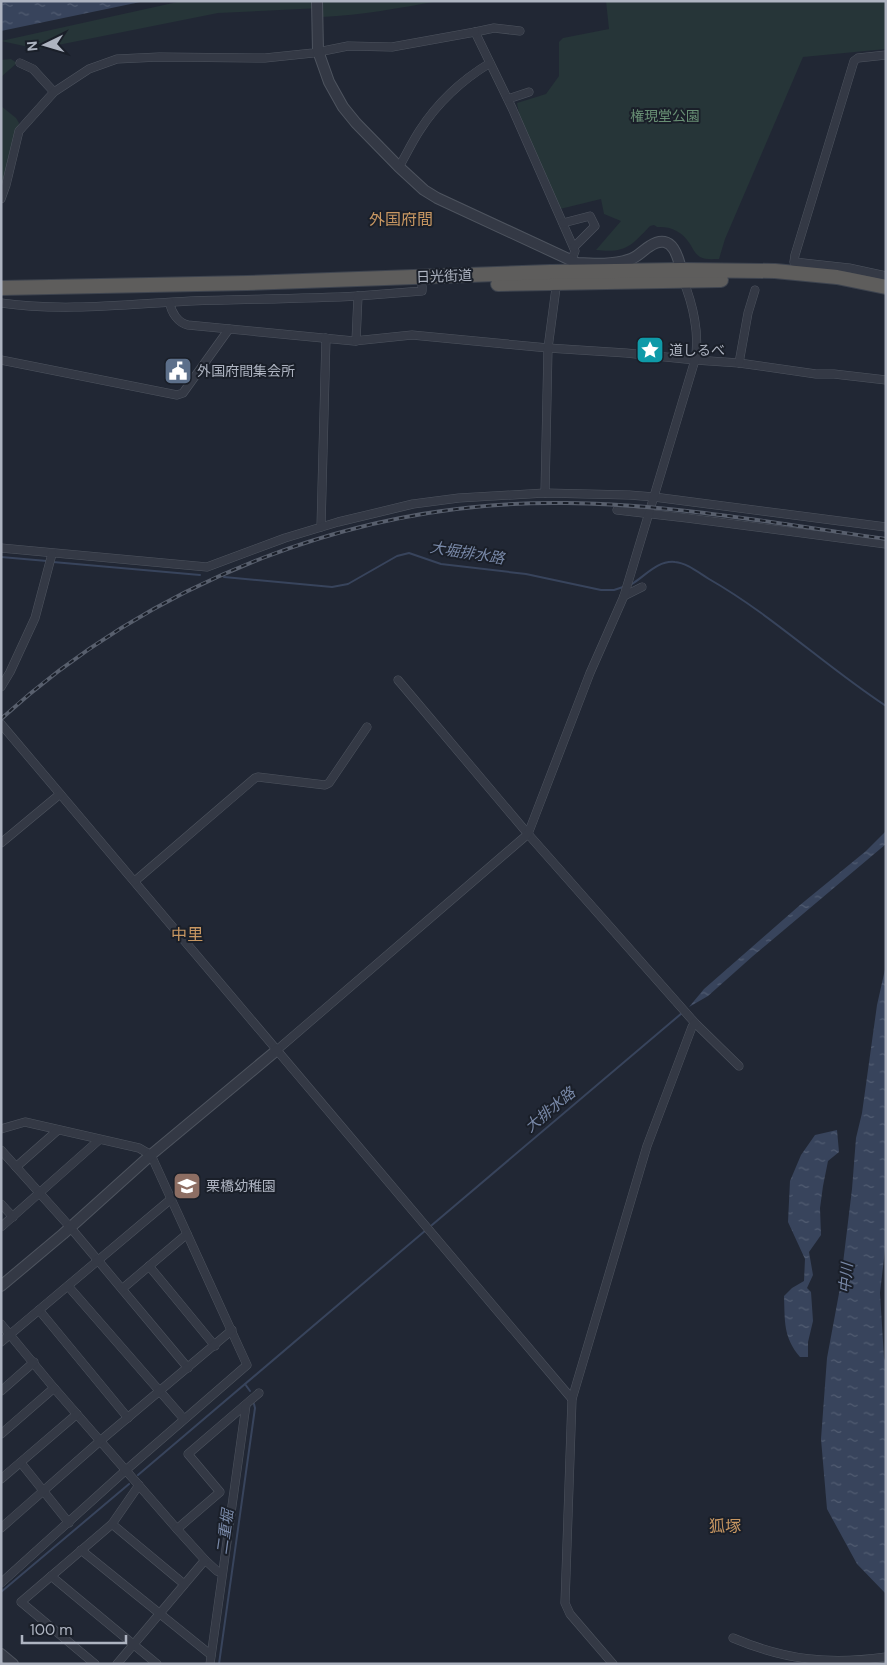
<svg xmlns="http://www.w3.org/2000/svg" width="887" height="1665" viewBox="0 0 887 1665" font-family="'DM Sans','Noto Sans JP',sans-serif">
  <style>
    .park { fill: #263538 }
    .water { fill: url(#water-ripples) }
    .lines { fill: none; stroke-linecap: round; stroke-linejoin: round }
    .stream { stroke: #38445c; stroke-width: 2 }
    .minor-casing { stroke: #4e545f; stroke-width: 9 }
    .tertiary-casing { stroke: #4e545f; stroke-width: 12 }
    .trunk-casing { stroke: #3e444f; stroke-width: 16 }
    .minor { stroke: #343945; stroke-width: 8 }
    .tertiary { stroke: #343945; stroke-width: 10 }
    .trunk { stroke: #5e5d5c; stroke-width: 14 }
    .rail-casing { stroke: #585f6d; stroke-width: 4 }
    .rail { stroke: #1a1f29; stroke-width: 2; stroke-dasharray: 5.5; stroke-linecap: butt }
    .labels { text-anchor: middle; stroke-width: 4; stroke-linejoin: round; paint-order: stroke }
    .park-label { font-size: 14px; fill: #688f74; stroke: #1a1f29 }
    .street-label { font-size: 14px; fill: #aeb4c1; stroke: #1a1f29 }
    .poi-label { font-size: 14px; fill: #aeb4c1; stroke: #1a1f29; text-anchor: start }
    .water-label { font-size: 15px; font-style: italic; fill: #7989a8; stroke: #1a1f29 }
    .quarter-label { font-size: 16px; fill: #c89762; stroke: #1a1f29 }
  </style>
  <defs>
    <pattern id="water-ripples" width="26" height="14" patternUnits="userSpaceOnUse" patternTransform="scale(1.25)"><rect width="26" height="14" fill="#38445c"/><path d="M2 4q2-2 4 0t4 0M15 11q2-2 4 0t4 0" fill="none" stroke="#525d72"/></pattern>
  </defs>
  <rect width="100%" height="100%" fill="#212734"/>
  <g class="park">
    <path d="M182,1H439C400,8 362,15 322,17L321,8L218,13L38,49L1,41Z"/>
    <path d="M606,1H886V49L803,57L725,239L719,259C713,259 705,260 700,257C695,254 693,249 690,244C683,232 671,226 657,227L654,225L650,226C630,247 626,253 596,250L621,221L604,214L601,199L560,209L520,119L517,103L546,94L559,76V42L563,38L609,29Z"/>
    <polygon points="11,59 17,63 1,77 1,60"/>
    <polygon points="1,106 16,118 19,123 6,181 1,193"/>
  </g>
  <g class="water">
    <polygon points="1,1 145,1 1,31"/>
    <polygon points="886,831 886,844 753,956 708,996 689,1007 704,989 800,905 866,851"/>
    <polygon points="886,965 886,1241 880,1293 884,1358 886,1363 886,1594 857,1564 827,1509 821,1439 827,1358 840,1288 852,1189 856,1138 862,1113 877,1005"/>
    <path d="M837,1130L839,1152L828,1161L823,1186L820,1208L821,1235L809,1252L813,1275L807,1288L811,1292L813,1321L808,1342V1357H800C783,1337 785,1321 784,1296L792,1288L804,1281L805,1259L788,1222L790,1181L801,1155L815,1135Z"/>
  </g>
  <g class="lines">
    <g class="stream">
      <polyline points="1,557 47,561"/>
      <polyline points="53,562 200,575"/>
      <polyline points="224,577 332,587 348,584 397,556 409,553 441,564 526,574 601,590 614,590 623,587"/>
      <path d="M632,584C645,576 658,560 675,562C687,563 699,573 709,579C772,615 825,666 886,706"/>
      <polyline points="432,1225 682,1013"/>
      <polyline points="245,1384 250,1391"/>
      <polyline points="138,1475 426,1230"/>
      <polyline points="1,1592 129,1484"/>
      <polyline points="219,1664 255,1408 254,1404"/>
    </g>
    <defs>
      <g id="minor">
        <polyline points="520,31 494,28 475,32 512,108 575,251 572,259"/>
        <polyline points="886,55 858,58 854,61 795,255 794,262 849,268 886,276"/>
        <polyline points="20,63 33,69 54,92"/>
        <polyline points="508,99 529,92"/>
        <path d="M399,167C406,155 412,142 420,130C438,102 462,80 490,63"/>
        <polyline points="1,199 6,185 19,131 54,92 89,69 117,59 159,57 265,58 313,53 348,46 392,47 475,32"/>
        <polyline points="563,223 590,216 595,226 574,247"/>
        <path d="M1,303C64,312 128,304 191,301C247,299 302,299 358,296"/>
        <path d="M170,303C171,312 178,323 188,325L354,341L412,335L548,348L626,353L695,360L739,363L816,374H834L886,380"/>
        <polyline points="356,341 358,296 422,291 422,286"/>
        <polyline points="1,360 177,395 183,393 229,329"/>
        <polyline points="739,363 748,313 755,290"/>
        <polyline points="545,493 548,348 556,288"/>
        <polyline points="617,510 687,518 886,544"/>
        <polyline points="321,527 326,338"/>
        <polyline points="1,548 207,567 285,538 338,522 413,504 459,498 545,493 629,495 654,497 886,527"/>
        <polyline points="624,596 642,587"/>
        <polyline points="398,680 528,834 695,1023 739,1066"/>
        <polyline points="1,687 10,672 35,618 52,554"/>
        <polyline points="1,724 572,1399"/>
        <polyline points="1,843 60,794"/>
        <polyline points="135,881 255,778 258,777 325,785 329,783 367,727"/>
        <path d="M277,1050L528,834L590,673L624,596L695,360C700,335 693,304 683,280"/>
        <polyline points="1,1129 25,1122 139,1148 151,1155 247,1365 126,1470 1,1583"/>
        <polyline points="1,1150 70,1227 188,1368"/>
        <polyline points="16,1167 58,1130"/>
        <polyline points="1,1204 13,1217"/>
        <polyline points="1,1227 99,1140"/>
        <polyline points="149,1266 215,1346"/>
        <polyline points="68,1286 184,1419"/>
        <polyline points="122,1289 187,1234"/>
        <polyline points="39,1310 128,1418"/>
        <polyline points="1,1324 54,1388 177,1529 205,1560 217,1571 222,1573"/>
        <polyline points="1,1342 171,1199"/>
        <polyline points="1,1391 34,1362"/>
        <polyline points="1,1434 54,1388"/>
        <polyline points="21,1463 69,1523"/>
        <polyline points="1,1479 77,1414"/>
        <polyline points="112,1524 184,1584"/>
        <polyline points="1,1528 100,1441 232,1330"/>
        <polyline points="177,1529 220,1492 188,1454 259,1393"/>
        <polyline points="81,1550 211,1655"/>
        <polyline points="51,1576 157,1664"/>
        <path d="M733,1638C785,1660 829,1665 886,1657"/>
        <polyline points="95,1664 21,1602 112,1524 139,1485"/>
        <polyline points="117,1664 205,1560"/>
        <polyline points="210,1664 246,1405"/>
        <polyline points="613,1664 570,1614 565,1603 572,1399 647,1146 692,1027 695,1023"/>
      </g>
      <g id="tertiary">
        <path d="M317,1L318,51L329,82L343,107L356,123L399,167L424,190L437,198L577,263C595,264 614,265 631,259C639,256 643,250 650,246C673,231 679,259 682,274"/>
        <polyline points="1,1286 63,1234 152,1154 277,1050"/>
        <polyline points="1,1654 13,1664"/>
      </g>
      <g id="trunk">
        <polyline points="498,284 721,280"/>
        <polyline points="1,288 247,283 550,272 681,270 775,271 837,277 886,287"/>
      </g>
    </defs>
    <use href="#minor" class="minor-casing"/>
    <use href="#tertiary" class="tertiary-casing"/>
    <use href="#trunk" class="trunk-casing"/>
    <use href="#minor" class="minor"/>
    <use href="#tertiary" class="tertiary"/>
    <use href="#trunk" class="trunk"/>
    <defs>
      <path id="rail" d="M1,719C153,580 360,500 566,503C673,504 781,524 886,539"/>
    </defs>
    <use href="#rail" class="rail-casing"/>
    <use href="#rail" class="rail"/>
  </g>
  <defs>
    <symbol id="sight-square" viewBox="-11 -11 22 22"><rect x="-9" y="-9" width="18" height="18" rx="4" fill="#0f9aa8" stroke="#1a1f29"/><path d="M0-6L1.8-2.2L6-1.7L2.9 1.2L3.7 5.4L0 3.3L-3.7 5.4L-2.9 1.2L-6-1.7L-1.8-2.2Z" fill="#fff"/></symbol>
    <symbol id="civic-square" viewBox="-11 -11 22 22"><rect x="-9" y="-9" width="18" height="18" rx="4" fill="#5c6f8a" stroke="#1a1f29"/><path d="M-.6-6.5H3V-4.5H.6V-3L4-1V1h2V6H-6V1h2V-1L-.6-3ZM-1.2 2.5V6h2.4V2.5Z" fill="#fff"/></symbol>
    <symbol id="school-square" viewBox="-11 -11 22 22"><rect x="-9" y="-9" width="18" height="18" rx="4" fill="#8d6e63" stroke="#1a1f29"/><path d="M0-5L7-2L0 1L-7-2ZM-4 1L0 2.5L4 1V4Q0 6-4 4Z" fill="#fff"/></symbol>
  </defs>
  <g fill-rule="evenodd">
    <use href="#sight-square" x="634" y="334" width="32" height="32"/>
    <use href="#civic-square" x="162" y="355" width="32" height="32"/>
    <use href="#school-square" x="171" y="1170" width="32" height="32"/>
  </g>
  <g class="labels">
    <g class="park-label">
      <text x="665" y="121">権現堂公園</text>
    </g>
    <g class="street-label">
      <text transform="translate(444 276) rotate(-2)" y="5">日光街道</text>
    </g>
    <g class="poi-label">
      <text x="669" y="355">道しるべ</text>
      <text x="197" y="376">外国府間集会所</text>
      <text x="206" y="1191">栗橋幼稚園</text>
    </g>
    <g class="water-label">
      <text transform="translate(467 553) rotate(9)" y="5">大堀排水路</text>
      <text transform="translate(550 1110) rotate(-40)" y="5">大排水路</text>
      <text transform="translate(846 1278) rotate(-85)" y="5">中川</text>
      <text transform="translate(225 1532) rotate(-82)" y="5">二重堀</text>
    </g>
    <g class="quarter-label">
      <text x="401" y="225">外国府間</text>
      <text x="187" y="940">中里</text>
      <text x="725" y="1532">狐塚</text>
    </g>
  </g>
  <rect width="887" height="1665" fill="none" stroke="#aeb4c1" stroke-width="5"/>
  <g transform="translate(45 45) rotate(265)" stroke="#1a1f29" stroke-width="4" paint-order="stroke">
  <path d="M0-4L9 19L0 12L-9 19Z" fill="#aeb4c1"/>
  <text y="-8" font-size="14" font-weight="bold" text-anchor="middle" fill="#aeb4c1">N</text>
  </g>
  <path d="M22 1635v8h104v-8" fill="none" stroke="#aeb4c1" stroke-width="2.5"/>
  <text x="30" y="1635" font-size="15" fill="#aeb4c1" stroke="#1a1f29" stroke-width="4" paint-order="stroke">100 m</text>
</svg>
